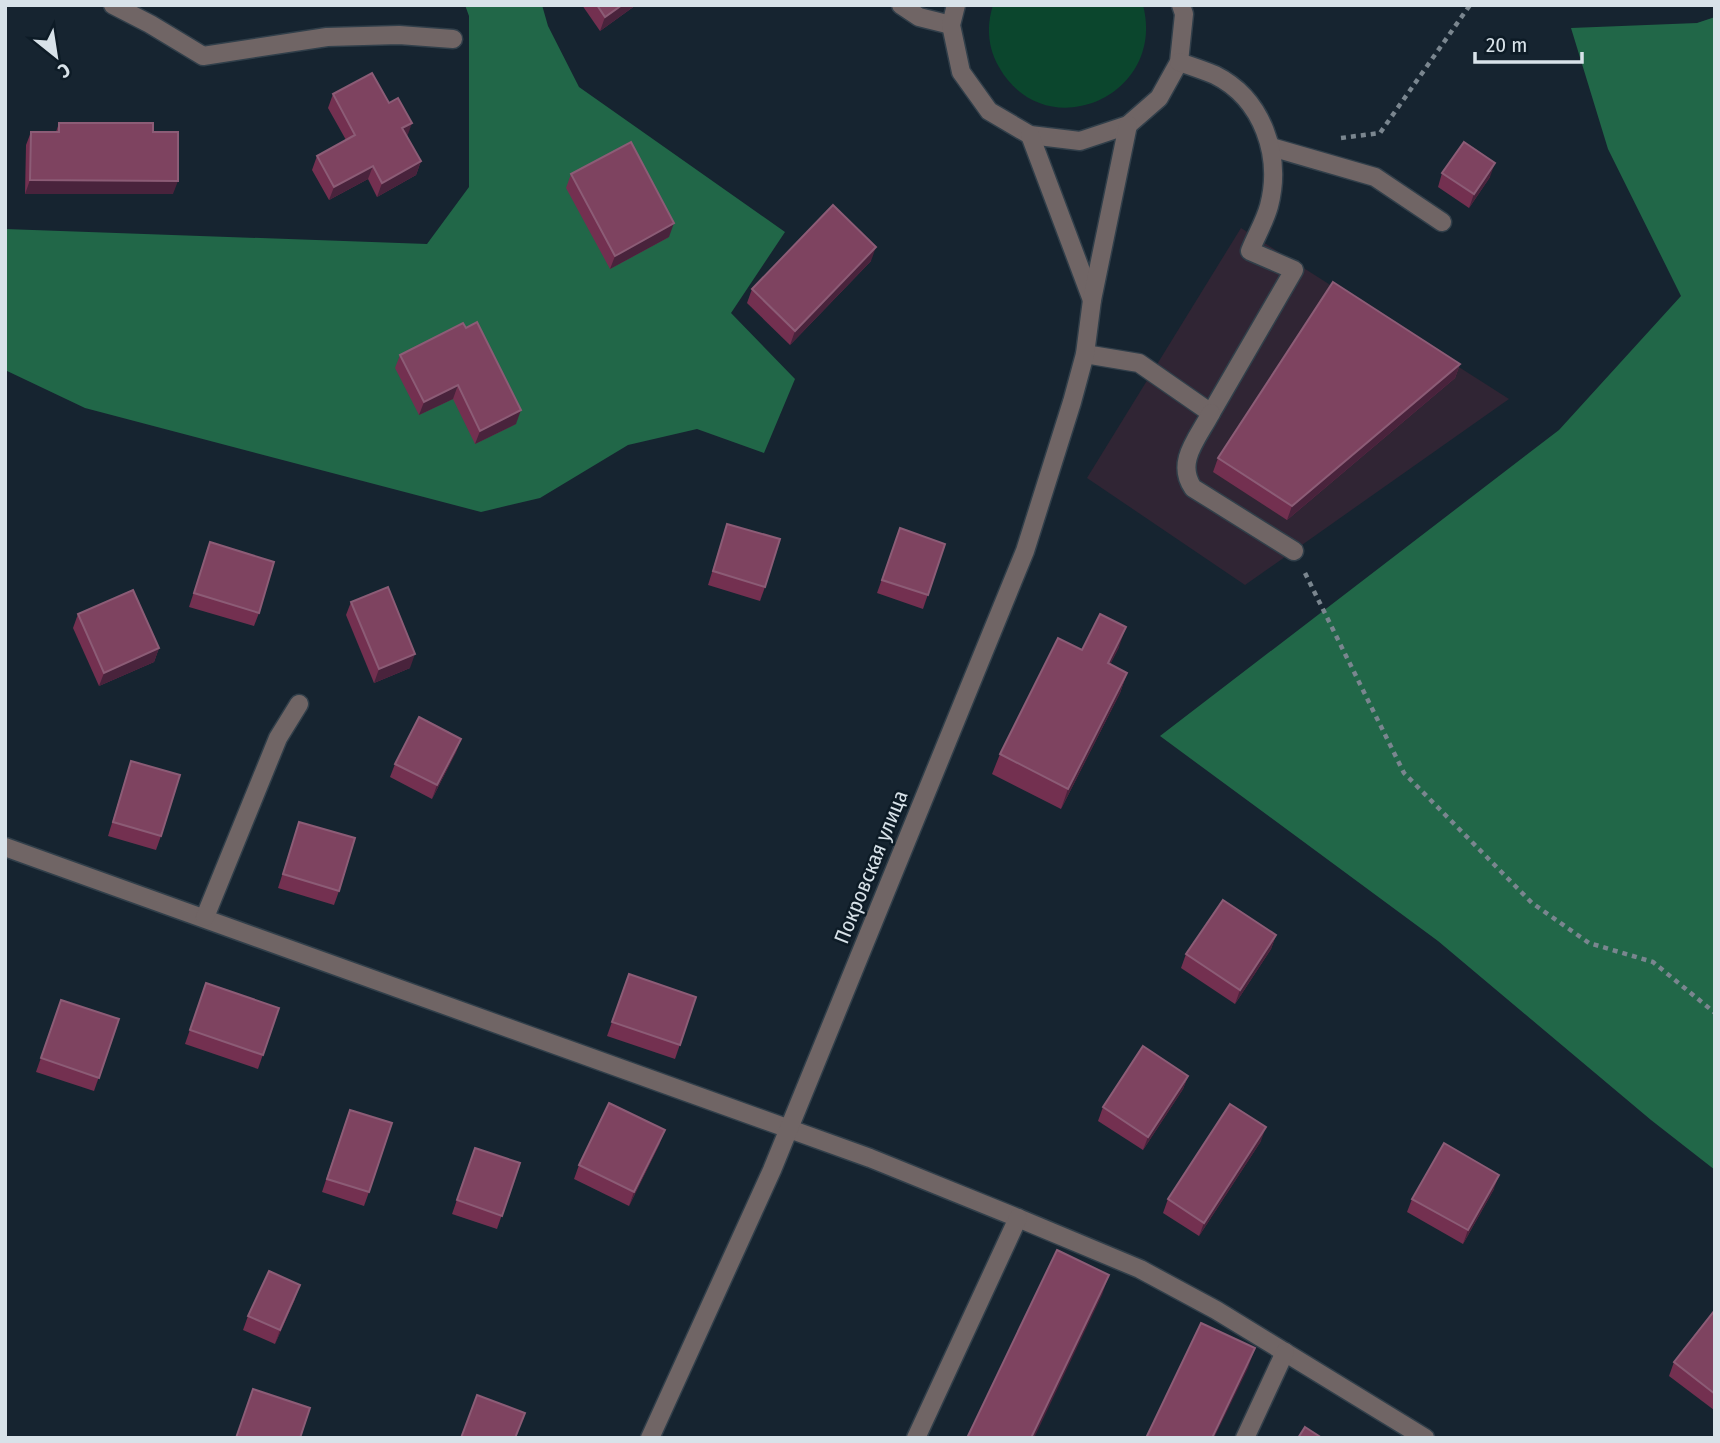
<svg xmlns="http://www.w3.org/2000/svg" width="1720" height="1443" viewBox="0 0 1720 1443" font-family="'Fira Sans Condensed',sans-serif">
  <style>
    .commercial { fill: #302534 }
    .green { fill: #0b462d }
    .forest { fill: #216748 }
    .lines { fill: none; stroke-linecap: round; stroke-linejoin: round }
    .minor-casing { stroke: #313f4a; stroke-width: 21 }
    .path { stroke: #7a868f; stroke-width: 4.5; stroke-dasharray: 5 5; stroke-linecap: butt }
    .minor { stroke: #706565; stroke-width: 18 }
    .wall { fill: #733050 }
    .shaded-wall { fill: #49233c }
    .building { fill: #7e4360; stroke: #8c5c76; stroke-width: 2 }
    .labels { text-anchor: middle; stroke-width: 5; stroke-linejoin: round; paint-order: stroke }
    .street-label { font-size: 21px; fill: #d8e2e9; stroke: #0d1b26 }
  </style>
  <rect width="100%" height="100%" fill="#162430"/>
  <polygon class="commercial" points="1241,228 1509,399 1245,585 1087,478"/>
  <path class="green" d="M993,5H1143C1167,98 1044,148 999,67C988,48 986,27 993,5Z"/>
  <g class="forest">
    <polygon points="465,5 542,5 548,26 579,87 785,232 731,313 795,379 764,453 697,429 628,445 540,498 481,512 85,408 5,370 5,229 427,244 469,187 469,16"/>
    <polygon points="1715,17 1715,1170 1651,1120 1438,941 1160,736 1559,430 1681,296 1608,149 1571,28 1697,23"/>
  </g>
  <g class="lines">
    <defs>
      <g id="minor">
        <polyline points="113,5 150,24 203,56 327,37 399,35 453,39"/>
        <polyline points="901,5 919,17 951,25"/>
        <polyline points="956,5 951,25 961,72 989,111 1030,135 1080,141 1128,125 1159,98 1179,62 1184,14 1181,5"/>
        <polyline points="1030,135 1092,300"/>
        <polyline points="1271,147 1375,177 1442,222"/>
        <path d="M1085,354L1139,363L1211,413L1294,270L1250,251C1256,236 1265,221 1269,206C1282,156 1263,99 1215,75C1203,70 1191,66 1179,62"/>
        <path d="M1211,413C1198,438 1175,462 1193,488L1294,551"/>
        <polyline points="5,847 870,1158 1018,1218 1140,1269 1216,1310 1425,1438"/>
        <polyline points="205,917 278,738 299,704"/>
        <polyline points="650,1438 772,1170 1025,551 1072,402 1085,354 1092,300 1128,125"/>
        <polyline points="916,1438 1018,1218"/>
        <polyline points="1245,1438 1285,1352"/>
      </g>
    </defs>
    <use href="#minor" class="minor-casing"/>
    <g class="path">
      <polyline points="1341,138 1380,133 1470,5"/>
      <polyline points="1305,573 1404,773 1532,903 1589,943 1653,962 1715,1013"/>
    </g>
    <use href="#minor" class="minor"/>
  </g>
  <g class="wall">
    <polygon points="582,5 636,5 600,31"/>
    <polygon points="333,94 407,137 421,161 416,175 377,197 368,179 329,200 312,170 317,156 346,140 328,108"/>
    <polygon points="59,123 153,132 173,194 25,194 26,145 31,132 56,132"/>
    <polygon points="1442,173 1490,177 1469,208 1438,187"/>
    <polygon points="571,174 669,237 610,269 566,188"/>
    <polygon points="871,261 790,345 747,303 752,289"/>
    <polygon points="463,323 516,424 475,444 453,399 419,415 395,368 400,355"/>
    <polygon points="1460,364 1455,378 1287,520 1213,472 1218,458"/>
    <polygon points="727,524 765,587 760,601 708,585"/>
    <polygon points="900,528 945,544 923,609 877,593"/>
    <polygon points="210,542 259,613 254,626 189,607"/>
    <polygon points="351,602 410,668 374,683 346,615"/>
    <polygon points="78,614 159,648 154,662 99,686 73,628"/>
    <polygon points="1119,647 1110,664 1127,673 1120,693 1061,809 992,774 1000,754 1082,650"/>
    <polygon points="461,739 456,752 432,799 390,777 395,764"/>
    <polygon points="131,761 161,836 156,850 108,836"/>
    <polygon points="299,822 339,891 334,905 278,888"/>
    <polygon points="1276,935 1271,949 1235,1004 1181,968 1186,954"/>
    <polygon points="629,974 696,997 675,1059 607,1036"/>
    <polygon points="206,983 279,1008 258,1069 185,1044"/>
    <polygon points="61,1000 119,1019 94,1091 36,1072"/>
    <polygon points="1188,1076 1183,1089 1143,1150 1098,1121 1103,1107"/>
    <polygon points="345,1123 369,1192 364,1206 322,1192"/>
    <polygon points="1261,1141 1199,1236 1163,1213 1168,1199"/>
    <polygon points="660,1143 629,1206 574,1179 579,1165"/>
    <polygon points="475,1148 520,1163 497,1229 452,1214"/>
    <polygon points="1494,1189 1463,1244 1407,1212 1412,1199"/>
    <polygon points="295,1299 275,1344 243,1330 248,1316"/>
    <polygon points="1715,1310 1715,1409 1714,1410 1669,1376 1674,1362"/>
  </g>
  <g class="shaded-wall">
    <polygon points="622,5 636,5 600,31 605,17"/>
    <polygon points="412,123 407,137 402,128"/>
    <polygon points="421,161 416,175 377,197 382,183"/>
    <polygon points="1495,163 1490,177 1469,208 1474,194"/>
    <polygon points="373,166 368,179 329,200 334,187"/>
    <polygon points="30,180 178,181 173,194 25,194"/>
    <polygon points="674,223 669,237 610,269 615,256"/>
    <polygon points="876,247 871,261 790,345 795,331"/>
    <polygon points="1460,364 1455,378 1287,520 1292,506"/>
    <polygon points="458,385 453,399 419,415 424,402"/>
    <polygon points="521,410 516,424 475,444 480,431"/>
    <polygon points="1126,627 1119,647 1101,683 1108,663"/>
    <polygon points="159,648 154,662 99,686 104,673"/>
    <polygon points="415,654 410,668 374,683 379,669"/>
    <polygon points="1127,673 1120,693 1061,809 1068,789"/>
    <polygon points="461,739 456,752 432,799 437,785"/>
    <polygon points="1276,935 1271,949 1235,1004 1240,990"/>
    <polygon points="1188,1076 1183,1089 1143,1150 1148,1137"/>
    <polygon points="1266,1127 1261,1141 1199,1236 1204,1223"/>
    <polygon points="665,1130 660,1143 629,1206 634,1192"/>
    <polygon points="1499,1175 1494,1189 1463,1244 1468,1230"/>
    <polygon points="1109,1275 1102,1295 1034,1438 1031,1438"/>
    <polygon points="300,1285 295,1299 275,1344 280,1330"/>
    <polygon points="1255,1348 1248,1368 1214,1438 1212,1438"/>
  </g>
  <g class="building">
    <polygon points="597,5 622,5 605,17"/>
    <polygon points="372,73 389,103 398,98 412,123 402,128 421,161 382,183 373,166 334,187 317,156 355,135 333,94"/>
    <polygon points="59,123 153,123 153,132 178,132 178,181 30,180 31,132 59,132"/>
    <polygon points="631,142 674,223 615,256 571,174"/>
    <polygon points="1464,142 1495,163 1474,194 1442,173"/>
    <polygon points="833,205 876,247 795,331 752,289"/>
    <polygon points="1333,282 1460,364 1292,506 1218,458"/>
    <polygon points="477,322 521,410 480,431 458,385 424,402 400,355 463,323 466,328"/>
    <polygon points="727,524 780,539 765,587 713,571"/>
    <polygon points="900,528 945,544 928,595 882,580"/>
    <polygon points="210,542 274,562 259,613 194,593"/>
    <polygon points="388,587 415,654 379,669 351,602"/>
    <polygon points="133,590 159,648 104,673 78,614"/>
    <polygon points="1100,614 1126,627 1108,663 1127,673 1068,789 1000,754 1058,638 1082,650"/>
    <polygon points="419,717 461,739 437,785 395,764"/>
    <polygon points="131,761 180,775 161,836 113,822"/>
    <polygon points="299,822 355,838 339,891 283,874"/>
    <polygon points="1223,900 1276,935 1240,990 1186,954"/>
    <polygon points="629,974 696,997 680,1045 612,1022"/>
    <polygon points="206,983 279,1008 263,1055 190,1030"/>
    <polygon points="61,1000 119,1019 99,1078 41,1058"/>
    <polygon points="1143,1046 1188,1076 1148,1137 1103,1107"/>
    <polygon points="609,1103 665,1130 634,1192 579,1165"/>
    <polygon points="1230,1104 1266,1127 1204,1223 1168,1199"/>
    <polygon points="350,1110 392,1123 369,1192 327,1179"/>
    <polygon points="1444,1143 1499,1175 1468,1230 1412,1199"/>
    <polygon points="475,1148 520,1163 502,1216 457,1200"/>
    <polygon points="1057,1250 1109,1275 1031,1438 967,1438"/>
    <polygon points="269,1271 300,1285 280,1330 248,1316"/>
    <polygon points="1715,1310 1715,1394 1674,1362"/>
    <polygon points="1201,1323 1255,1348 1212,1438 1146,1438"/>
    <polygon points="253,1389 310,1408 300,1438 236,1438"/>
    <polygon points="477,1395 525,1413 515,1438 461,1438"/>
    <polygon points="1305,1427 1322,1438 1298,1438"/>
  </g>
  <g class="labels">
    <g class="street-label">
      <text transform="translate(871 867) rotate(-68)" y="7">Покровская улица</text>
    </g>
  </g>
  <rect width="1720" height="1443" fill="none" stroke="#d8e2e9" stroke-width="14"/>
  <g transform="translate(56 56) rotate(150)" stroke="#0d1b26" stroke-width="5" paint-order="stroke">
  <path d="M0-5L12 26L0 18L-12 26Z" fill="#d8e2e9"/>
  <text y="-10" font-size="19" font-weight="bold" text-anchor="middle" fill="#d8e2e9">С</text>
  </g>
  <path d="M1475 52v10h107v-10" fill="none" stroke="#d8e2e9" stroke-width="3.5"/>
  <text x="1486" y="52" font-size="21" fill="#d8e2e9" stroke="#0d1b26" stroke-width="5" paint-order="stroke">20 m</text>
</svg>
